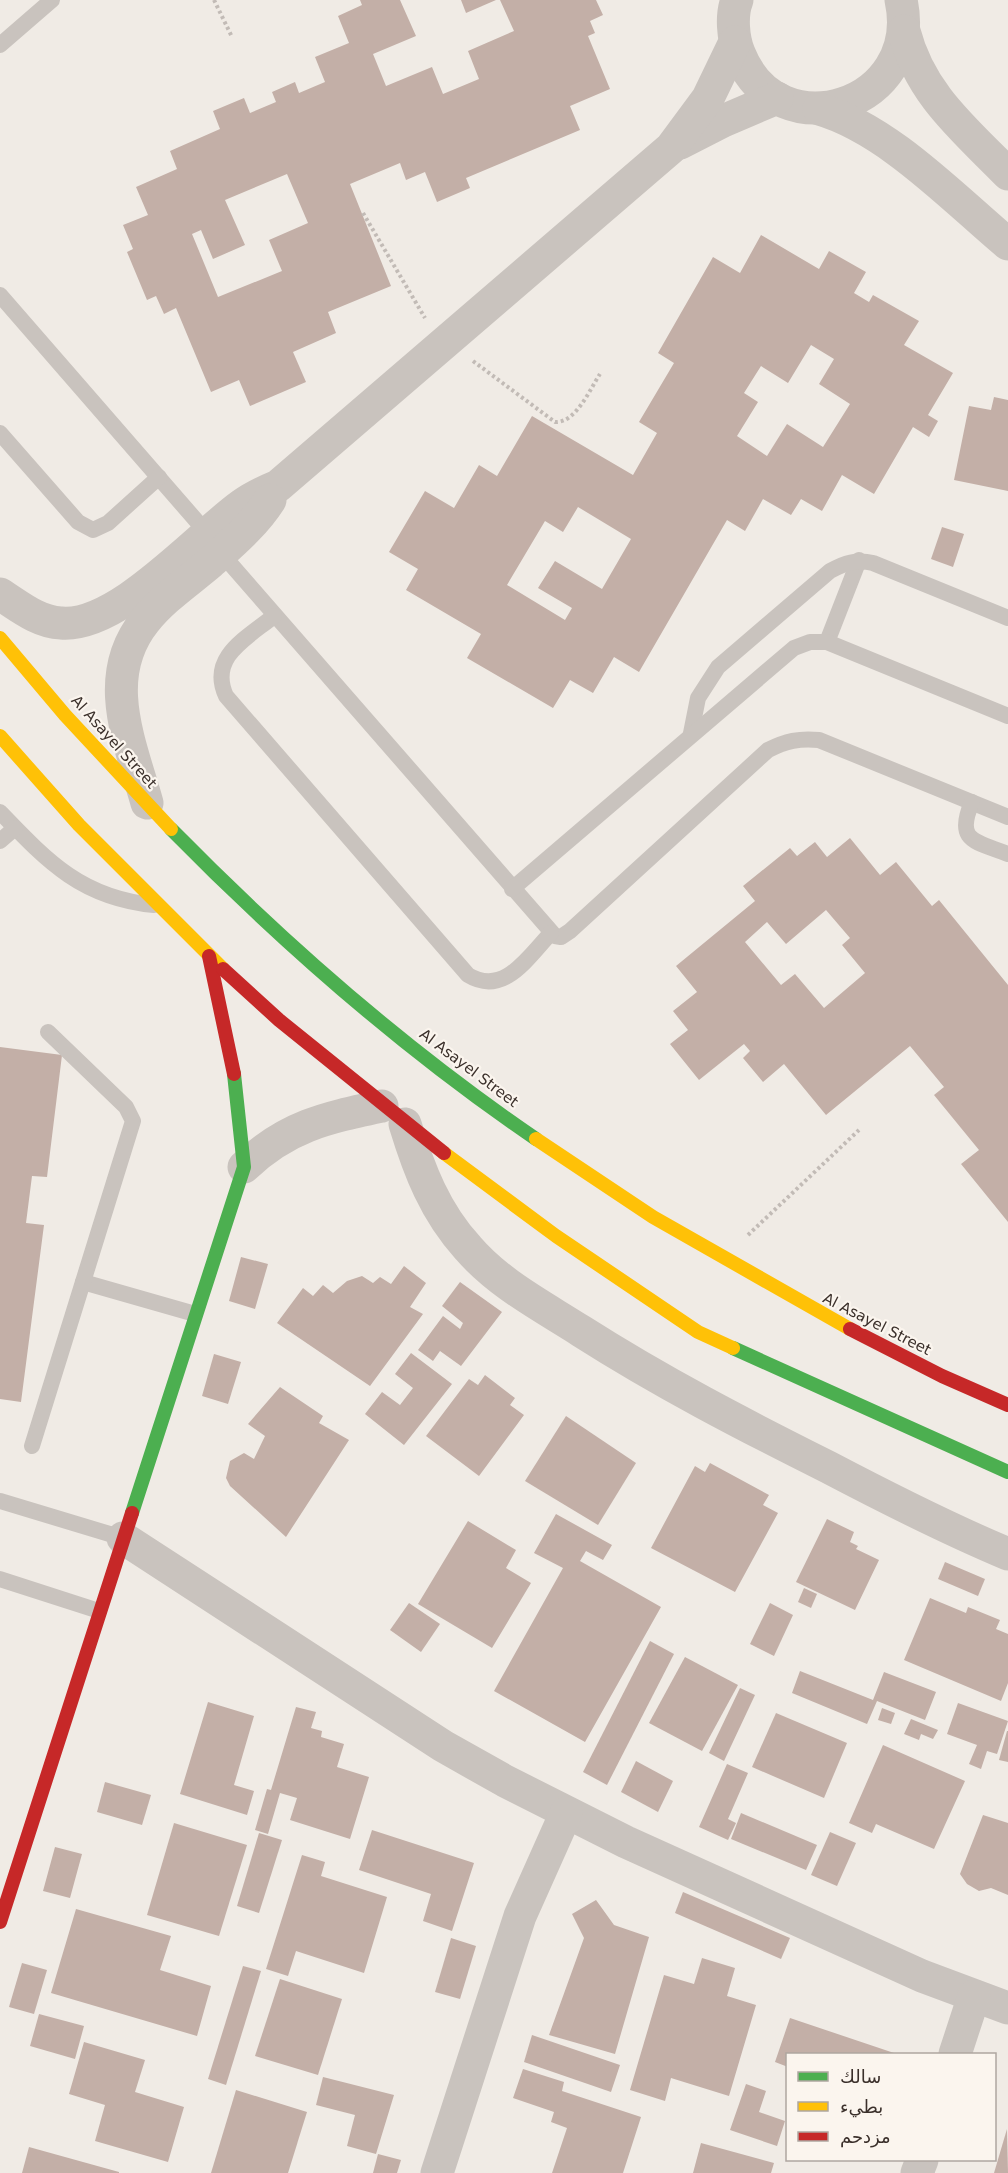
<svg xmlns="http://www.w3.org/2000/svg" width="1008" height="2173" viewBox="0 0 1008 2173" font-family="'DejaVu Sans','Noto Naskh Arabic',sans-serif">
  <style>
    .building { fill: #c3afa7; fill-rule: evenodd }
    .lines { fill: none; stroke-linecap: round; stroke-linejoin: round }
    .path { stroke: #c2bbb6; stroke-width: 4; stroke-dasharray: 3 3; stroke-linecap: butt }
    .lane { stroke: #c9c3be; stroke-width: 16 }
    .street { stroke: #c9c3be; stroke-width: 33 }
    .fast { stroke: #4caf50; stroke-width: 14 }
    .slow { stroke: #ffc107; stroke-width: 14 }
    .jam { stroke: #c62828; stroke-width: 14 }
    .labels { text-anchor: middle; stroke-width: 4.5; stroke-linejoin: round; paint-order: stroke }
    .street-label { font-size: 15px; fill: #3b302b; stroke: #fbf5ee }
  </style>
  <rect width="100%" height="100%" fill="#f0ebe5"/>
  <g class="building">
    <path d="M360,0H400L416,36L373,54L386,86L432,67L443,94L479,79L468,51L514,31L500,0H596L603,15L590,21L595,33L588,36L610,89L570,106L580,130L466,178L470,188L437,202L425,172L406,180L400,163L350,184L391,286L328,312L336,333L293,352L306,382L250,406L239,380L211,392L176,308L164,314L156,296L147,300L127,252L133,249L123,225L148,215L136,187L177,169L170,151L220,129L213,111L244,98L250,113L276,102L272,92L295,82L299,93L325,82L315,57L349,43L338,16L362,5ZM287,174L308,223L269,240L282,271L218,297L192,234L201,230L213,259L245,245L225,200Z"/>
    <polygon points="461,0 496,0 466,13"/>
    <path d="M761,235L819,269L829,251L866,272L854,293L869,302L873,295L919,321L904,345L953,373L928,415L938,421L929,437L913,427L874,494L842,475L822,511L801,499L791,515L763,499L745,531L727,520L639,672L614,657L593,693L570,680L553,708L467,658L481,634L406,590L418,569L389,552L425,491L454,508L479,465L497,476L532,416L633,475L657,433L639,422L674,363L658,353L713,257L740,273ZM811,345L834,359L819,384L850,404L823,447L787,424L767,456L737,436L758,402L744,393L761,366L788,383ZM578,507L631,539L602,589L555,561L538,588L572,608L565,620L507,585L545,521L563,532Z"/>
    <polygon points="994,397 1008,400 1008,491 954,480 969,406 991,410"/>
    <polygon points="942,527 964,534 953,567 931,559"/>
    <path d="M850,838L880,875L896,862L932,906L939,900L1008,985V1222L961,1164L979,1150L934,1095L944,1087L910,1046L826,1115L784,1064L763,1082L743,1058L750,1051L744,1044L699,1080L670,1044L688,1030L673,1011L697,992L676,966L755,901L743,886L790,848L797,856L815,842L827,857ZM826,910L850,938L842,945L865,973L824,1008L795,974L781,985L745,942L767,922L786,944Z"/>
    <polygon points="0,1047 62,1055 47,1177 32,1176 26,1223 44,1225 21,1402 0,1399"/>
    <polygon points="241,1257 268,1264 255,1309 229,1301"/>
    <polygon points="404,1266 426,1283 410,1307 423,1314 370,1386 277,1323 303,1288 313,1296 323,1285 333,1293 347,1281 362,1276 373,1283 380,1277 391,1284"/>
    <polygon points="460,1282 502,1312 461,1366 440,1351 433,1361 418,1350 443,1316 460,1329 463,1323 442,1306"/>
    <polygon points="411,1353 452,1384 404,1445 365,1414 382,1392 400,1405 413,1388 395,1374"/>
    <polygon points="214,1354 241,1362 228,1404 202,1396"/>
    <polygon points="485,1375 515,1398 510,1405 524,1415 479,1476 426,1436 469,1379 478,1385"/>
    <polygon points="280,1387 323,1416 319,1423 349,1440 286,1537 230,1486 226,1478 230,1461 244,1453 254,1459 265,1436 248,1424"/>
    <polygon points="566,1416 636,1463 598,1525 525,1481"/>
    <polygon points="710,1463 769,1495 763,1505 778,1513 735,1592 651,1548 695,1466 705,1472"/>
    <polygon points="556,1514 612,1545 603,1560 586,1551 580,1561 661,1607 585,1742 494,1691 563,1568 534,1553"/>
    <polygon points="827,1519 854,1532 850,1542 858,1546 856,1549 879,1560 855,1610 796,1582"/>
    <polygon points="468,1521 516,1550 506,1568 531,1583 492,1648 418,1604"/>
    <polygon points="945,1562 985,1579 978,1596 938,1579"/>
    <polygon points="804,1588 817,1594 811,1608 798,1602"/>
    <polygon points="930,1598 966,1613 968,1607 1000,1620 996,1629 1008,1634 1008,1683 1001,1701 904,1660"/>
    <polygon points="409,1603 440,1624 421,1652 390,1630"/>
    <polygon points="770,1603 793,1615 774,1656 750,1644"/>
    <polygon points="650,1641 674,1654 607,1785 583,1772"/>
    <polygon points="685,1657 738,1685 702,1751 649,1723"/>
    <polygon points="800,1671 873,1700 884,1672 936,1692 925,1720 877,1701 867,1724 792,1693"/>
    <polygon points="740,1688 755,1695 724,1761 709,1753"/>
    <polygon points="208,1702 254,1716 234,1785 254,1791 247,1815 180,1794"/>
    <polygon points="958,1703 1008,1721 997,1754 987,1751 981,1769 969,1764 977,1745 947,1734"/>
    <polygon points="296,1707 316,1712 311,1728 322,1731 321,1737 344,1744 337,1767 369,1777 350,1839 290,1820 297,1798 280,1793 268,1834 255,1830 267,1789 271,1790"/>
    <polygon points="882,1708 895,1713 891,1724 878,1720"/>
    <polygon points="776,1713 847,1743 824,1798 752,1767"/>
    <polygon points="911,1719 938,1730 933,1739 921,1734 919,1740 904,1734"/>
    <polygon points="1007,1731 1008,1731 1008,1762 999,1760"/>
    <polygon points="883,1745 965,1781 934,1849 876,1824 872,1833 849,1823"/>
    <polygon points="636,1761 673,1781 658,1812 621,1792"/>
    <polygon points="727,1764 748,1773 728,1819 736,1823 728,1840 699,1827"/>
    <polygon points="105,1782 151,1795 142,1825 97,1812"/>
    <polygon points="741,1813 817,1845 806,1870 731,1839"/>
    <polygon points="983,1815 1008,1823 1008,1895 991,1888 979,1891 967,1884 960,1874"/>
    <polygon points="174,1823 247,1845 219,1936 147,1915"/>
    <polygon points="372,1830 474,1863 452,1931 423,1921 431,1894 359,1870"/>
    <polygon points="830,1832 856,1843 837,1886 811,1875"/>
    <polygon points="259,1833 282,1840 259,1913 237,1906"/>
    <polygon points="55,1847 82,1854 70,1898 43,1891"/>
    <polygon points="302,1855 325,1862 321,1876 387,1897 364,1973 296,1951 288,1976 266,1969"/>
    <polygon points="683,1892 790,1938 781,1959 675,1913"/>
    <polygon points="596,1900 614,1925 649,1937 615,2054 549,2035 584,1938 572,1914"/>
    <polygon points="76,1909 171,1936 160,1970 211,1986 197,2036 51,1993"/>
    <polygon points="451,1938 476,1946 460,1999 435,1992"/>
    <polygon points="702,1958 735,1968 727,1996 756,2005 729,2096 671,2078 665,2101 630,2090 664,1975 694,1984"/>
    <polygon points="22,1963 47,1970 34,2014 9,2007"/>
    <polygon points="243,1966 261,1971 226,2085 208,2079"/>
    <polygon points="280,1979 342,1999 318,2075 255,2056"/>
    <polygon points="39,2014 84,2026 75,2059 30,2046"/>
    <polygon points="790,2018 897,2054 788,2054 788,2067 775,2062"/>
    <polygon points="532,2035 620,2065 611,2092 524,2062"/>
    <polygon points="84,2042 145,2060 135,2092 184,2107 168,2162 95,2141 105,2105 69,2094"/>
    <polygon points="523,2069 564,2082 562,2091 641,2117 623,2173 552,2173 567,2128 551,2122 554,2112 513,2098"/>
    <polygon points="323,2077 394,2095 376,2154 347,2146 355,2115 316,2105"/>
    <polygon points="746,2084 766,2091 759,2112 785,2121 777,2146 730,2130"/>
    <polygon points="236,2090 307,2112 288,2173 211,2173"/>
    <polygon points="1007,2129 1008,2173 994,2173"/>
    <polygon points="701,2143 774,2163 771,2173 693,2173"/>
    <polygon points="29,2147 119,2172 119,2173 22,2173"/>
    <polygon points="378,2154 401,2160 397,2173 373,2173"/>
  </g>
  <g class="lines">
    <g class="path">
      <polyline points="214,0 232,37"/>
      <polyline points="363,213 425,318"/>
      <path d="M473,361L555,422C576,423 590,389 600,374"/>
      <polyline points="748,1235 859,1130"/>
    </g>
    <g class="lane">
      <polyline points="0,45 52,0"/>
      <polyline points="0,295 207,533"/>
      <polyline points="0,433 78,522 93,530 108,523 159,477"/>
      <path d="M221,553L555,936L561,937L570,931L768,750C786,741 799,738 819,740L1008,817"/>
      <path d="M274,616C247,638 208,657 226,696L468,975C504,997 528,957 551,933"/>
      <polyline points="827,642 859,560"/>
      <path d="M691,733L698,698L718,667L830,571C845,563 856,559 873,563L1008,618"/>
      <path d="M972,802C955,842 975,841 1008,854"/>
      <path d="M0,812C48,862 82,898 154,905"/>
      <polyline points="0,841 15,828"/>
      <polyline points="512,889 794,648 810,642 827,642 1008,716"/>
      <polyline points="83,1282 195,1314"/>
      <polyline points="32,1446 133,1121 126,1107 48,1032"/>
      <polyline points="0,1501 123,1538"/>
      <polyline points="0,1579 99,1611"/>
    </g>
    <g class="street">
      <path d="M737,0C731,15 733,38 739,53C778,153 924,105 901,0"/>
      <path d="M904,31C920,94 964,129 1008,174"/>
      <path d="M819,109C888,129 953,198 1008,244"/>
      <polyline points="680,143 723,121 777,98"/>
      <path d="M0,594C19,606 38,622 61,623C118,628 196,538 242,505C253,497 266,491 278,486L671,148L708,98L735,42"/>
      <path d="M147,803C130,742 100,677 145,621C162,599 189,581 210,563C231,544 254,525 270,500"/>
      <path d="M405,1124C419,1170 435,1212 468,1248C499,1284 542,1306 581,1331C661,1382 744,1425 828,1467C887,1498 946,1528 1008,1554"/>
      <path d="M244,1167C287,1126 326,1118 382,1106"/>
      <polyline points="123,1538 443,1746 505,1781 626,1842 922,1976 1008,2008"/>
      <polyline points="955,2054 974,1996"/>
      <polyline points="437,2173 520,1916 566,1813"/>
      <polyline points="917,2173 922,2160"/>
    </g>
    <g class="fast">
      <path d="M171,829C283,943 404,1049 536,1139"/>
      <polyline points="733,1348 1008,1472"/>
      <polyline points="132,1513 244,1167 234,1074"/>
    </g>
    <g class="slow">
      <polyline points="0,638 65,715 171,829"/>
      <polyline points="0,736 79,825 223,969"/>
      <polyline points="536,1139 653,1217 850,1329"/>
      <polyline points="444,1153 556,1236 698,1332 733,1348"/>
    </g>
    <g class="jam">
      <polyline points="209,956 234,1074"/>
      <polyline points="223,969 279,1020 444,1153"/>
      <polyline points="850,1329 942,1376 1008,1405"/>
      <polyline points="0,1922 132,1513"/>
    </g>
  </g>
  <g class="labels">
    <g class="street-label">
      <text transform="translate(114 742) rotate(48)" y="5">Al Asayel Street</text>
      <text transform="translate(469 1068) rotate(37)" y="5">Al Asayel Street</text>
      <text transform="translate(877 1324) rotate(27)" y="5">Al Asayel Street</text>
    </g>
  </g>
  <rect x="786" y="2053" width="210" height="108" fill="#fbf5ee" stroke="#aea6a0" stroke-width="1.5"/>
  <rect x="798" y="2072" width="30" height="9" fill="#4caf50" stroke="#aea6a0" stroke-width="1.5"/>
  <text x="840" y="2083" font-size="18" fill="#3b302b">سالك</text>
  <rect x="798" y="2102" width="30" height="9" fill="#ffc107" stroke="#aea6a0" stroke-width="1.5"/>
  <text x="840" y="2113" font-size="18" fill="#3b302b">بطيء</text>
  <rect x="798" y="2132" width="30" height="9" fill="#c62828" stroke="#aea6a0" stroke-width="1.5"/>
  <text x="840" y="2143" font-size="18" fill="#3b302b">مزدحم</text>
</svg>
